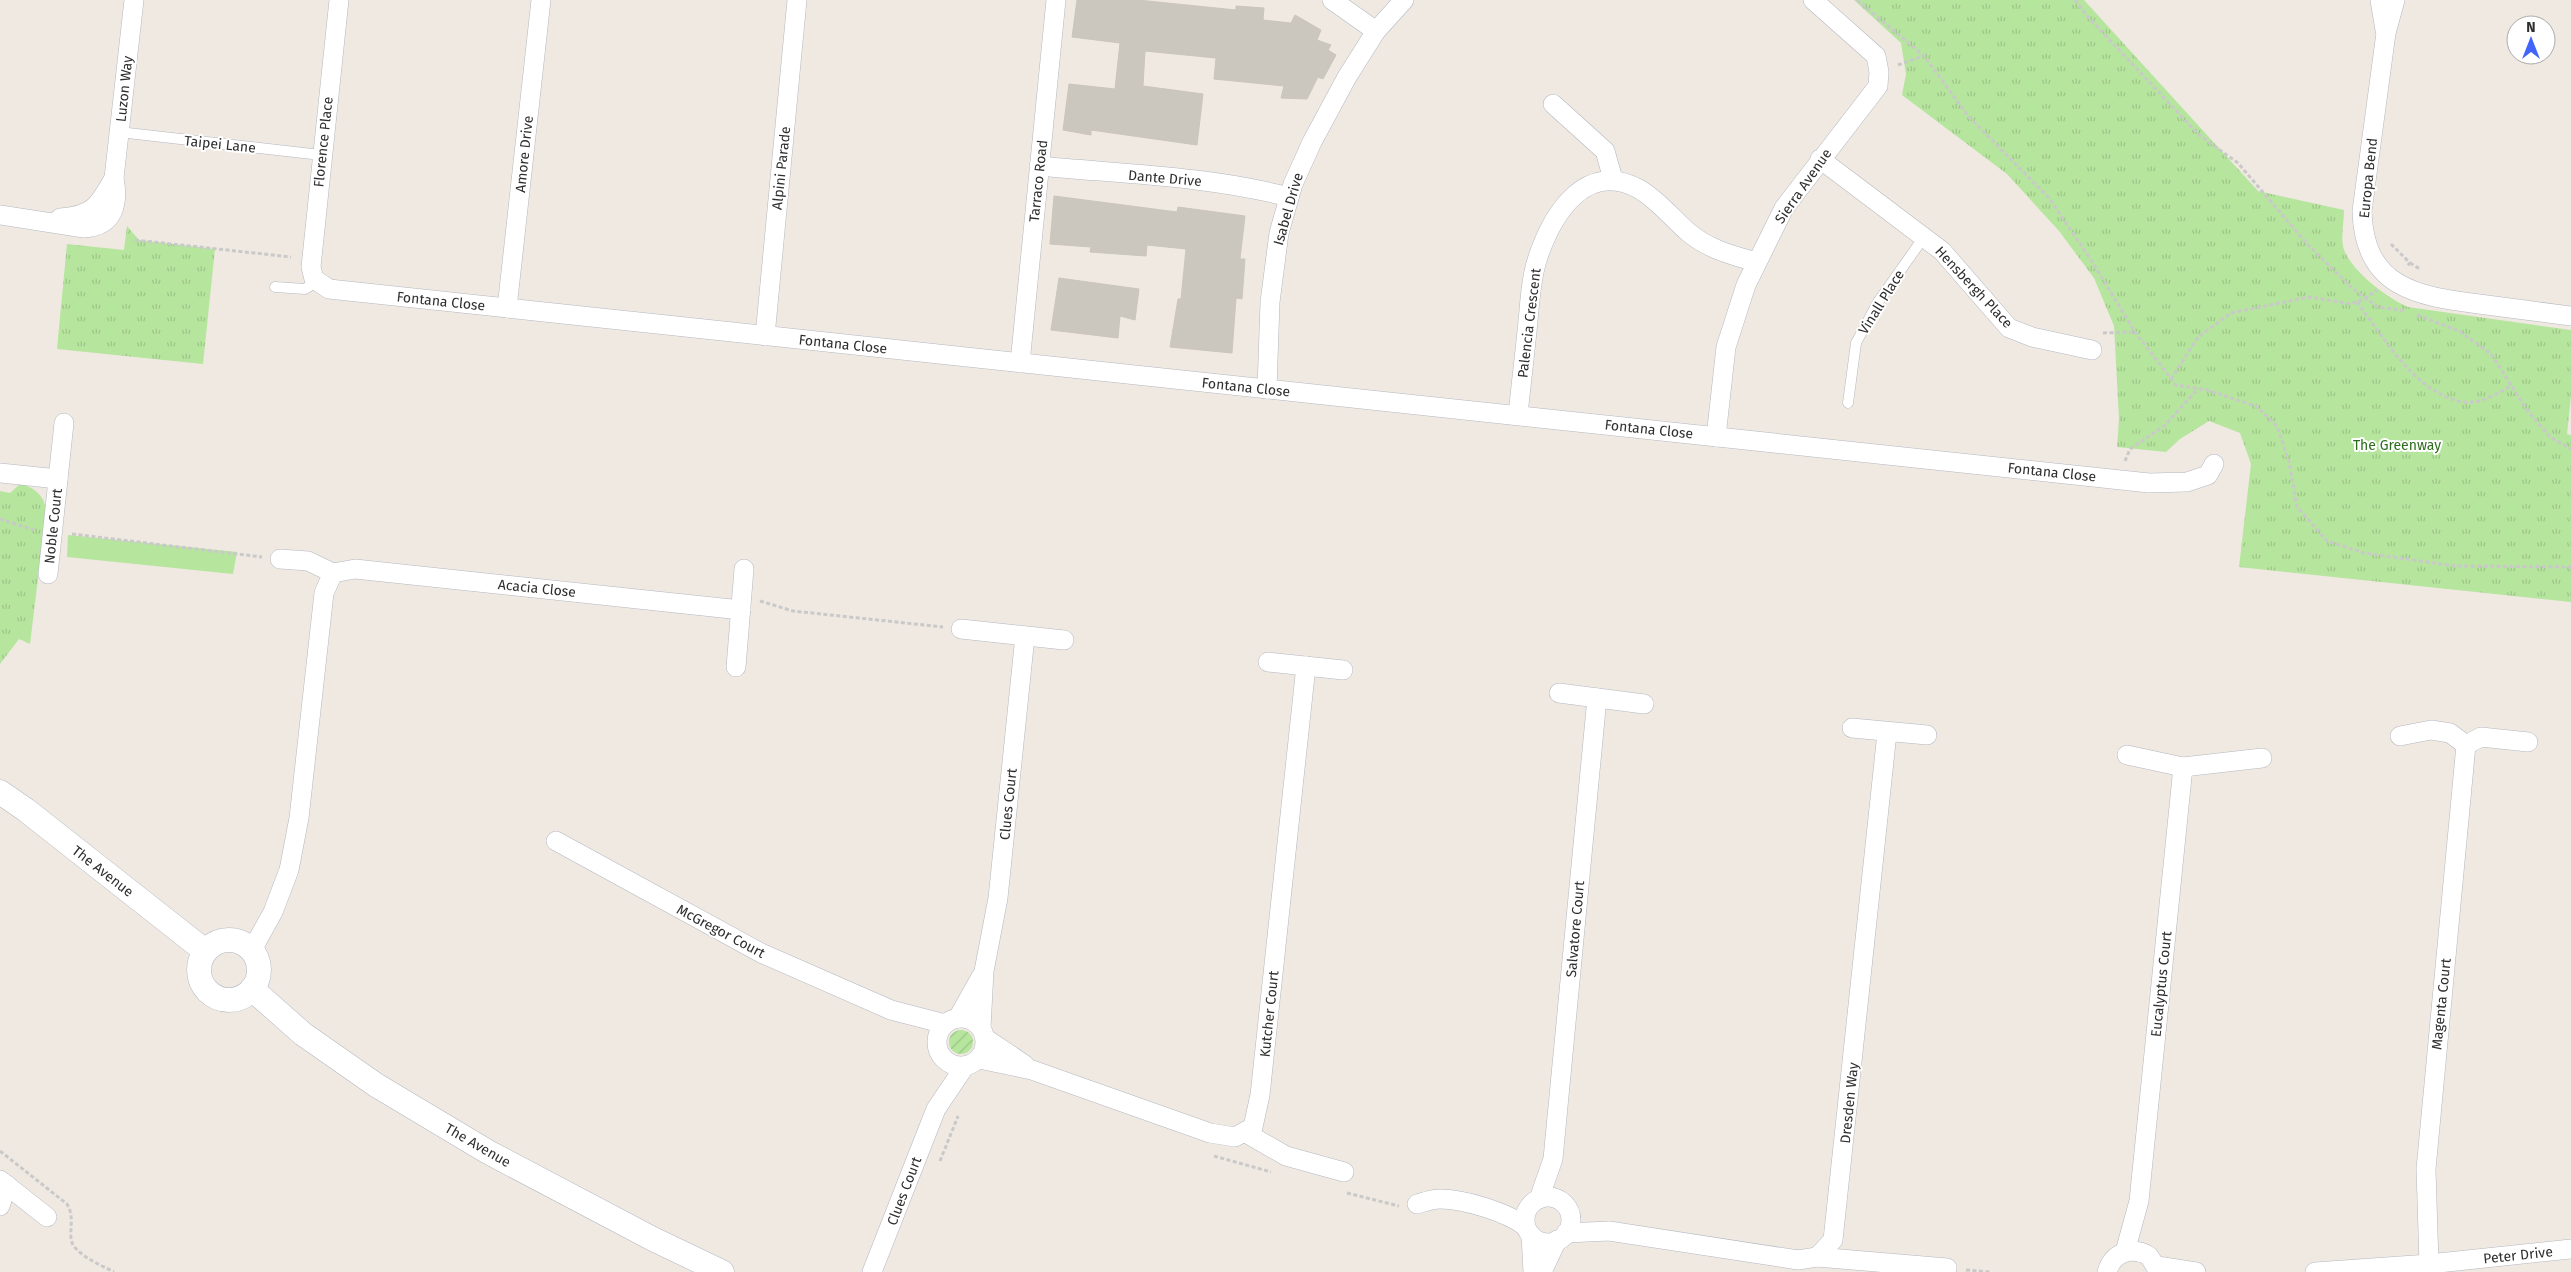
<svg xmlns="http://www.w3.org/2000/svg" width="2571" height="1272" viewBox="0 0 2571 1272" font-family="'Fira Sans',sans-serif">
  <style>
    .grass { fill: #b6e59e }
    .park { fill: url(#park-tufts) }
    .garden { fill: url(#garden-furrows) }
    .building { fill: #cbc7bf; stroke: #cbc5ba }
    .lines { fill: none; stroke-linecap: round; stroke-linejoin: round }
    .service-casing { stroke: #b4b7c1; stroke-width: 11 }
    .minor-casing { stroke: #b4b7c1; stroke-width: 20 }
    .tertiary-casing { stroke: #b4b7c1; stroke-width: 25 }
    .path { stroke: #c9c9c9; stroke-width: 3; stroke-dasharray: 4 2.5; stroke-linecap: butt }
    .service { stroke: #fff; stroke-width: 10 }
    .minor { stroke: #fff; stroke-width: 19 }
    .tertiary { stroke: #fff; stroke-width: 24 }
    .labels { text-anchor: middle; stroke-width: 4; stroke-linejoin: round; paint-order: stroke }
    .street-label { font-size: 14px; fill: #2e2e2e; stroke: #fff }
    .park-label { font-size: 14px; fill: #2c6e1b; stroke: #fff }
  </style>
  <defs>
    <pattern id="park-tufts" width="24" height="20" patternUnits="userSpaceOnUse" patternTransform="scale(1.25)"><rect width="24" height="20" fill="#b6e59e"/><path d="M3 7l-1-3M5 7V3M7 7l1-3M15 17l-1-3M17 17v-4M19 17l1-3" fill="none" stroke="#9dc588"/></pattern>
    <pattern id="garden-furrows" width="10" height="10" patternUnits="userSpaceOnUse" patternTransform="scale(1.25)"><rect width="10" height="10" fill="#b6e59e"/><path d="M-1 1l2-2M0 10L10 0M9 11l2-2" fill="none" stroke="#9dc588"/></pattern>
  </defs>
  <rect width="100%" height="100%" fill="#efe9e1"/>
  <polygon class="grass" points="68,535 237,552 233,574 67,557"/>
  <g class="park">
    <path d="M1854,0H2084L2258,191L2344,210C2344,221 2341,235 2343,246C2348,269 2387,298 2408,307L2571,330V396L2567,434L2571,435V602L2239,567L2251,464L2240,433L2209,421L2180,439L2166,452L2117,447L2119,419L2114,326L2094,278L2059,231L2007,174L1902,95L1906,74L1901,43Z"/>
    <polygon points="127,226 139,240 215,249 203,364 57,349 67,244 124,250"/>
    <path d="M20,484C35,487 46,497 46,513L30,644L19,639L0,664V491L10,493Z"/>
  </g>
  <circle class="garden" cx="961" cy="1042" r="12"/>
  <g class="building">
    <polygon points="1077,0 1138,0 1236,10 1236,6 1264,8 1263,20 1291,23 1295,15 1321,30 1317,40 1331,45 1328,50 1336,55 1323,79 1318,77 1307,99 1281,98 1284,86 1214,79 1216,58 1145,51 1143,86 1203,94 1197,145 1091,130 1091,135 1063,130 1069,84 1115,89 1120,43 1072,37"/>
    <polygon points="1054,196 1177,212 1178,207 1245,216 1240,259 1245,259 1242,299 1236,298 1232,353 1170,347 1178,299 1181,299 1186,249 1147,245 1146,256 1090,252 1091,247 1050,244"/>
    <polygon points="1059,278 1139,289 1135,320 1120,316 1118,338 1051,330"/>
  </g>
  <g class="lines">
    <defs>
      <g id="service">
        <polyline points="119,132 321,155"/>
        <polyline points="275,287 305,289 316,282"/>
        <polyline points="1848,403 1856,343 1878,302 1924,237"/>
      </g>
      <g id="minor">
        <polyline points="339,0 311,267 314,279 329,289 2149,483 2187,482 2208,475 2214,464"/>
        <polyline points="1332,0 1376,31"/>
        <polyline points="2380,0 2385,30"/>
        <path d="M2395,0L2386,33L2362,211C2364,288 2417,296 2479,304C2510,308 2540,312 2571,316"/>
        <polyline points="1553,104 1605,151 1613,179"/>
        <polyline points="1820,159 1942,251 2009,328 2032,337 2092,350"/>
        <path d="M1039,166C1122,174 1209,176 1289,197"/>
        <path d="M0,215L84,228C114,226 119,204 114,178L134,0"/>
        <path d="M60,218C93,216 99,205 114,178"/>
        <polyline points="507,308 541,0"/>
        <polyline points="765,336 797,0"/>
        <polyline points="1020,363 1056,0"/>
        <polyline points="1267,389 1270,302 1279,233 1293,184 1312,142 1347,77 1376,31 1404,0"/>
        <path d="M1518,415C1521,384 1525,353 1528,321C1530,301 1531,277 1538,257C1553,213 1586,160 1639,189C1658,200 1672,218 1688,232C1708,249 1731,255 1756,262"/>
        <polyline points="1716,437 1726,347 1746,285 1784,208 1878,86 1879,72 1876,56 1813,0"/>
        <polyline points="0,473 58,479"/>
        <polyline points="280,559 308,561 333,573"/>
        <polyline points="48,574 64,423"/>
        <polyline points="961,629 1064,640"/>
        <polyline points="1268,662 1343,670"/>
        <polyline points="736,667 744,569"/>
        <polyline points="1559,693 1644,704"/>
        <polyline points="1852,728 1927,735"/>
        <polyline points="2400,736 2431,730 2450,733 2466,745 2426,1169 2429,1264"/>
        <polyline points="2466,745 2481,737 2528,742"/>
        <polyline points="2127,755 2183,767 2262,758"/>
        <polyline points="556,841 761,953 891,1010 945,1024"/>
        <polyline points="252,950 273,912 289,870 299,818 324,593 333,573 355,569 741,610"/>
        <circle cx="961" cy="1042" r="24"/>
        <polyline points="958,1018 981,977"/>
        <polyline points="981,1028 984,971 998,898 1025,636"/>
        <polyline points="985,1038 1025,1065"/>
        <polyline points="979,1059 1032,1070 1210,1133 1235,1137 1253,1127 1260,1095 1306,666"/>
        <polyline points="1246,1133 1286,1156 1344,1172"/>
        <polyline points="0,1180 47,1217"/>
        <circle cx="1548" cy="1220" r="23"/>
        <polyline points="1539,1199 1553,1159 1597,698"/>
        <path d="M1417,1204C1424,1202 1432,1199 1440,1199C1464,1199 1506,1212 1525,1226"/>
        <polyline points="0,1206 7,1185"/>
        <polyline points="1566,1233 1609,1231 1798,1260 1817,1257 1833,1240 1887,733"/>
        <polyline points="1531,1235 1533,1272"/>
        <polyline points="2125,1252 2139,1201 2183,767"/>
        <polyline points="1817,1257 1947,1268"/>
        <polyline points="2157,1266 2196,1272"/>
        <polyline points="872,1272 936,1109 965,1066"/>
        <polyline points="1542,1272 1557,1240"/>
        <path d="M2107,1272C2113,1252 2132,1246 2149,1256L2159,1272"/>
        <polyline points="2315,1272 2429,1264 2571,1249"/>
      </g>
      <g id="tertiary">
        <polyline points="0,792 26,810 205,951"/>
        <circle cx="229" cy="970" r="30"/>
        <polyline points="252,989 303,1034 376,1085 488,1152 653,1239 722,1272"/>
      </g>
    </defs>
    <use href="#service" class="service-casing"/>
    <use href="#minor" class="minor-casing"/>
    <use href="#tertiary" class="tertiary-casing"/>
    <g class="path">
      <polyline points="1857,0 1924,56 1969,117 2049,198 2091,260 2135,332 2176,385 2207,390 2256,406 2277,426 2289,462 2297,507 2327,541 2364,553 2455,566 2571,567"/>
      <polyline points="2075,0 2088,17 2199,135 2238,163 2308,245 2353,289 2378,307 2406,311"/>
      <polyline points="1898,65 1923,56"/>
      <polyline points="135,240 291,257"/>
      <polyline points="2391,244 2410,263 2407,266"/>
      <polyline points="2410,263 2420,269"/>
      <path d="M2357,302C2384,338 2415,393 2463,402C2479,405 2499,393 2512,385"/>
      <polyline points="2417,315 2459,331 2491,354 2527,410 2550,437 2571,449"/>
      <polyline points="2103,333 2134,332"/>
      <polyline points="2171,379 2198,337 2231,313 2309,297 2351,304 2366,298 2377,290"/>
      <polyline points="2125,461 2130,449 2164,426 2198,389"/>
      <polyline points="0,519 34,530"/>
      <polyline points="72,534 262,557"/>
      <polyline points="760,601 793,611 943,627"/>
      <path d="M0,1151L67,1204C74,1215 70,1226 71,1239C73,1254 101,1265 114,1272"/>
      <polyline points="1214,1156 1271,1172"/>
      <polyline points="940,1161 958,1116"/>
      <polyline points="1347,1193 1399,1206"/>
      <polyline points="1966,1270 1990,1272"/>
    </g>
    <use href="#service" class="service"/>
    <use href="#minor" class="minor"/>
    <use href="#tertiary" class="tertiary"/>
  </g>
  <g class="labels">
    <g class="street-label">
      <text transform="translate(124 89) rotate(-84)" y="5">Luzon Way</text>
      <text transform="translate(323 142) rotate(-84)" y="5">Florence Place</text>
      <text transform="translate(220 144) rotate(6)" y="5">Taipei Lane</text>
      <text transform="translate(524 154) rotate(-84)" y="5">Amore Drive</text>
      <text transform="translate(781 168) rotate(-84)" y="5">Alpini Parade</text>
      <text transform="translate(1165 178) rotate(5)" y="5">Dante Drive</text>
      <text transform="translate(2368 178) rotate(-84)" y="5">Europa Bend</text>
      <text transform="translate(1038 181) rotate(-84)" y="5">Tarraco Road</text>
      <text transform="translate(1803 186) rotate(-55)" y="5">Sierra Avenue</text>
      <text transform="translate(1288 209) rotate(-74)" y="5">Isabel Drive</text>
      <text transform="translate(1974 287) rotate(47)" y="5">Hensbergh Place</text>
      <text transform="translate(441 301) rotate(6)" y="5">Fontana Close</text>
      <text transform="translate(1881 302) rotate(-58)" y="5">Vinall Place</text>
      <text transform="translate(1529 323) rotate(-83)" y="5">Palencia Crescent</text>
      <text transform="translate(843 344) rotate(6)" y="5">Fontana Close</text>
      <text transform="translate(1246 387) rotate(6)" y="5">Fontana Close</text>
      <text transform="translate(1649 429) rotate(6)" y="5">Fontana Close</text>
      <text transform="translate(2052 472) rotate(6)" y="5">Fontana Close</text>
      <text transform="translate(53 526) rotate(-84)" y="5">Noble Court</text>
      <text transform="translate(537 588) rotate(6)" y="5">Acacia Close</text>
      <text transform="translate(1008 804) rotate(-84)" y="5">Clues Court</text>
      <text transform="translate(103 871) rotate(38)" y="5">The Avenue</text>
      <text transform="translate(1575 929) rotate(-85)" y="5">Salvatore Court</text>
      <text transform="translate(721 931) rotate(28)" y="5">McGregor Court</text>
      <text transform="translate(2161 984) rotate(-84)" y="5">Eucalyptus Court</text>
      <text transform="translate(2441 1004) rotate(-84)" y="5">Magenta Court</text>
      <text transform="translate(1269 1014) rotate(-84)" y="5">Kutcher Court</text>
      <text transform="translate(1849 1103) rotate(-84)" y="5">Dresden Way</text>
      <text transform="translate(478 1145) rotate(30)" y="5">The Avenue</text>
      <text transform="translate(904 1191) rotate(-69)" y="5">Clues Court</text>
      <text transform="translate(2518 1255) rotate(-6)" y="5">Peter Drive</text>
    </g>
    <g class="park-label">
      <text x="2397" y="450">The Greenway</text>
    </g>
  </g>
  <g transform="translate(2531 40)"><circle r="24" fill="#ffffff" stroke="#ababab"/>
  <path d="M0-4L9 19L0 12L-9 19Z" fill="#4264fb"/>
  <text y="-8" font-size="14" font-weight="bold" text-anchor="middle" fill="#2e2e2e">N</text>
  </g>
</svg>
